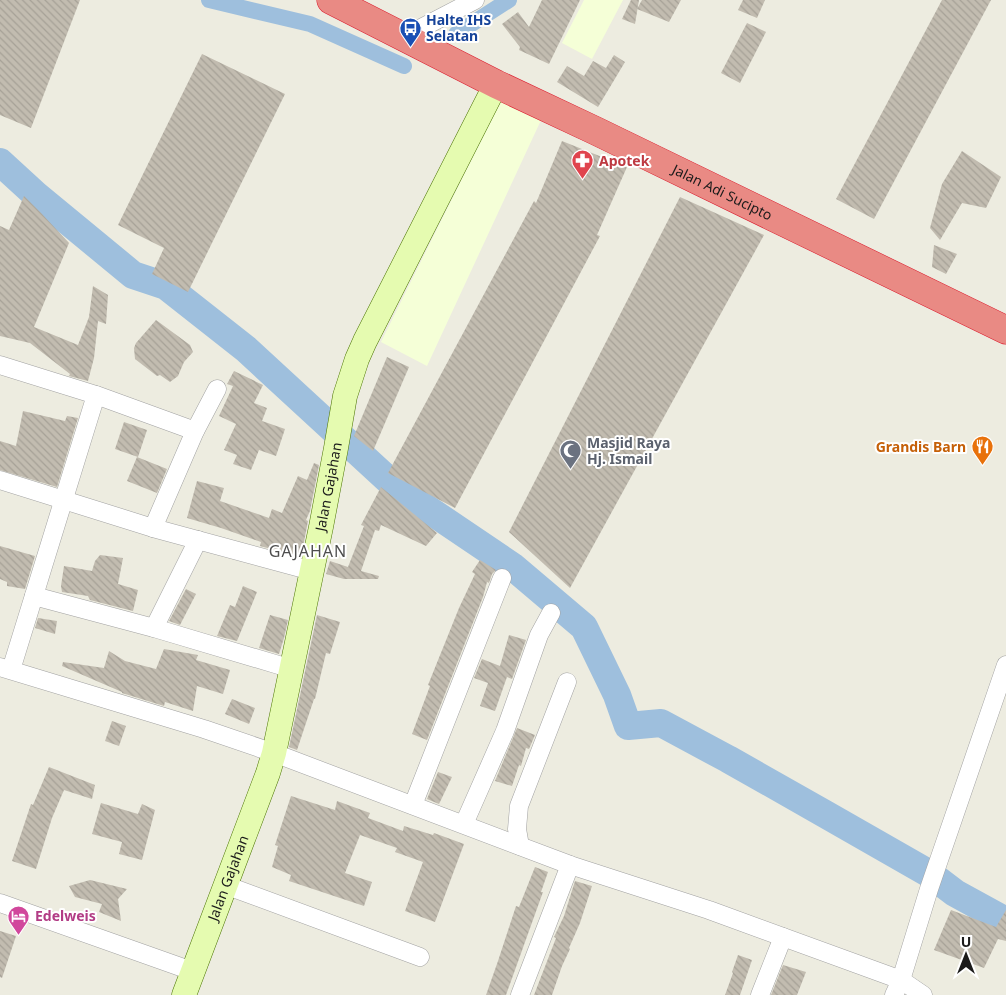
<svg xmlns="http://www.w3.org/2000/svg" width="1006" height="995" viewBox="0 0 1006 995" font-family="'Noto Sans',sans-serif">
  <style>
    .education { fill: #f5ffd7 }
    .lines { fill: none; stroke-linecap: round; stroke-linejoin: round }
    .canal { stroke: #9ebfdd; stroke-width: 16 }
    .river { stroke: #9ebfdd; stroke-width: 28 }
    .building { fill: url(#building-back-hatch) }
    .street-casing { stroke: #a2a2a2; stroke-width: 19 }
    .secondary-casing { stroke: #4a7301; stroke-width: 25 }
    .highway-casing { stroke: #db1d2f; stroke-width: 29 }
    .street { stroke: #fff; stroke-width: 18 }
    .secondary { stroke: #e5fbb0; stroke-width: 24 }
    .highway { stroke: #e98a84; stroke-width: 28 }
    .labels { text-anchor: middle; stroke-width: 4; stroke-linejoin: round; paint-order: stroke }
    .transit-label { font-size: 14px; font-weight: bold; fill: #164399; stroke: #fff; text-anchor: start }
    .health-label { font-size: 14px; font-weight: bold; fill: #be3a42; stroke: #fff; text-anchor: start }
    .street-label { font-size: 14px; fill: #1b1b1b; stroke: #fff }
    .worship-label { font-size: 14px; font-weight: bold; fill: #5b616d; stroke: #fff; text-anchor: start }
    .food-label { font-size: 14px; font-weight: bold; fill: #c56008; stroke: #fff; text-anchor: end }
    .hotel-label { font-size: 14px; font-weight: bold; fill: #b23c85; stroke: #fff; text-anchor: start }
    .quarter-label { font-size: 16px; letter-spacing: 1px; fill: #4e4e4e; stroke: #fff }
  </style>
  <defs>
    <pattern id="building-back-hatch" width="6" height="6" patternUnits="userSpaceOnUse" patternTransform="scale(1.25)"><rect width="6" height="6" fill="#c2bcb0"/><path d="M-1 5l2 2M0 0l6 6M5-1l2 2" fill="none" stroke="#a6a197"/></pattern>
  </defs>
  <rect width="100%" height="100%" fill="#edece0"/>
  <g class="education">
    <polygon points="584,0 623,0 592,59 562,43"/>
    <polygon points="502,98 542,118 427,366 381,342"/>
  </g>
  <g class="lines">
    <g class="canal">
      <polyline points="209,0 310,24 404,66"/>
      <polyline points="456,34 509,0"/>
    </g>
    <polyline class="river" points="0,162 36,195 133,275 166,286 246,349 398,489 512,566 584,627 617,695 628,726 661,723 728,759 825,814 930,874 955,893 1006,921"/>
  </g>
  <g class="building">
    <polygon points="0,0 80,0 31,128 0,115"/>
    <polygon points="542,0 580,0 549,64 519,50 520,47 502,24 518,12 529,27"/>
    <polygon points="631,0 639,0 635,24 622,19"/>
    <polygon points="642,0 681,0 669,22 637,9"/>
    <polygon points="743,0 765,0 757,18 738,10"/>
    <polygon points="942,0 991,0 874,219 836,199"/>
    <polygon points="747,23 766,32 740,83 721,73"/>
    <polygon points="202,54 285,94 188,292 152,274 164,248 118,225"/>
    <polygon points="614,55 625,62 598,107 557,82 567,66 584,76 593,61 606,68"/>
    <polygon points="562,141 627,167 597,235 600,236 455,508 388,473 534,201 536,203"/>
    <polygon points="962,151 1001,177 986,208 962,203 940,240 930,228 942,184"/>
    <polygon points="24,196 42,214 69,243 34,327 78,345 89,317 93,286 108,295 106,324 98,321 94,358 88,381 69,376 70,374 30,343 0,336 0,226 9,230"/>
    <polygon points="680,197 764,235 570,588 509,532"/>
    <polygon points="934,245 957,254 946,274 932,267"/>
    <polygon points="156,320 190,345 193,352 184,362 178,376 170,382 160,375 157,376 135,359 134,348 136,343"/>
    <polygon points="387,357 409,367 373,451 354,436"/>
    <polygon points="234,371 263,385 254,403 267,408 262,421 285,429 276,456 259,450 251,470 233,464 237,455 224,450 236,424 219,416 233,386 227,384"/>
    <polygon points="23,411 65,421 67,416 78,418 57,487 0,470 0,441 16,446"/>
    <polygon points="124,422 147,430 138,457 115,449"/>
    <polygon points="137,457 167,469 157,493 127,481"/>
    <polygon points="314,463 319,465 310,511 306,520 308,521 301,557 260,546 261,542 221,528 187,518 197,481 224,488 220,501 269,518 272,509 282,513 298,476 307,480"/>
    <polygon points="381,487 437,533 426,546 381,525 379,531 375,530 361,571 379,576 378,579 344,579 326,574 330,561 348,567 364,526 361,525"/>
    <polygon points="0,546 35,556 25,589 7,586 7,582 0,579"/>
    <polygon points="100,555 123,558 118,584 138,590 133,611 90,600 88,596 62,592 61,586 64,566 92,571 95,561"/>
    <polygon points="480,560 496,570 492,574 489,583 487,582 483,597 427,740 412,734 430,686 428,685 459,608 475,574 472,572"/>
    <polygon points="243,586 257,592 237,641 217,636 230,605 235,607"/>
    <polygon points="186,589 196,594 180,625 169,621"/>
    <polygon points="270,615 288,620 284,638 279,654 259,648"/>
    <polygon points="317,615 340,622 330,654 326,653 315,699 314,699 297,750 289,747"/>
    <polygon points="38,618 57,621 55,634 35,628"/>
    <polygon points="509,635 526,640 512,679 507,677 495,711 480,706 488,683 474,678 482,659 500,666"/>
    <polygon points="164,649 198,655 196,660 230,670 223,694 197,686 193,711 165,702 164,706 122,693 122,692 62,666 63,662 104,668 109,651 125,661 156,669"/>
    <polygon points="232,699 255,708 249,724 225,714"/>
    <polygon points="112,721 126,726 119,746 105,741"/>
    <polygon points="517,728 535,735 529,749 526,748 521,766 519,765 512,786 495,781"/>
    <polygon points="49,767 95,785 92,799 64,790 52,818 36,869 12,861 31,804 33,805"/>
    <polygon points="438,772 452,777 439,804 427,799"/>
    <polygon points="291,796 335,810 337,801 370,813 368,818 403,831 404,826 433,835 434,833 464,844 435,922 405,911 423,862 395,852 397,848 360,835 345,873 372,882 364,906 289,881 291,875 272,867 278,846 275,845"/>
    <polygon points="101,803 138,814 142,804 155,810 142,860 119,854 122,842 92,834"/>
    <polygon points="535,867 548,872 541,892 543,892 506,995 486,995 498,961 516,906 519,907"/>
    <polygon points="90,880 127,889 118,899 121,921 99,912 102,904 75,897 69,886"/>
    <polygon points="575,881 592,886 580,923 569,948 570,949 562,966 552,995 534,995 556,938 554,937 564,916"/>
    <polygon points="951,910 996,927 1006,910 1006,941 998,939 984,968 934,950"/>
    <polygon points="0,931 16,936 2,978 0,977"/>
    <polygon points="738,955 752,960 740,995 725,995 733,973 732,972"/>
    <polygon points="783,965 806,972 797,995 771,995"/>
  </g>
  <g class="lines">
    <defs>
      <g id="street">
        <polyline points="404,37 475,0"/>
        <polyline points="0,365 96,395 195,431"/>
        <polyline points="0,480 153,528 312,571"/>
        <polyline points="153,528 195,431 217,389"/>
        <polyline points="34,596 154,628 292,669"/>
        <polyline points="154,628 198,540"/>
        <polyline points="0,667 204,729 274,753 570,865 709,910 901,980 923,995"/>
        <polyline points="11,670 96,395"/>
        <polyline points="413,805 502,578"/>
        <polyline points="464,824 505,731 539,635 551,613"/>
        <polyline points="520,846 517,829 519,806 567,682"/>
        <polyline points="225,885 420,957"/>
        <polyline points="0,903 192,971"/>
        <polyline points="520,995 570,865"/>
        <polyline points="760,995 783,937"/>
        <polyline points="894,995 901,980 929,889 1006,665"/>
      </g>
      <g id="secondary">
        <path id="s1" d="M184,995L268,773L274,753L321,527L336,448L345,396L357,359L365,341L496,84"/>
      </g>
      <g id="highway">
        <path id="s2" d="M331,0L496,84L596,131L1006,330"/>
      </g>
    </defs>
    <use href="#street" class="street-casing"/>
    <use href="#secondary" class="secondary-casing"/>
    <use href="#highway" class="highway-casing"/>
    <use href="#street" class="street"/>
    <use href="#secondary" class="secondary"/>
    <use href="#highway" class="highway"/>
  </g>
  <defs>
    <symbol id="bus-pin" viewBox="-11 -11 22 30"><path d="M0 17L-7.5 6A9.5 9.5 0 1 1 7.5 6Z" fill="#1a4fb4" stroke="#fff"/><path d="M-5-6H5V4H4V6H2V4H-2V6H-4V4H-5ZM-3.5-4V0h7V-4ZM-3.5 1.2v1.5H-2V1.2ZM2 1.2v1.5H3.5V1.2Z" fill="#fff"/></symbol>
    <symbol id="pharmacy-pin" viewBox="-11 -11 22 30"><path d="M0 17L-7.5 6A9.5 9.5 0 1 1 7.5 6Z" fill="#e0444e" stroke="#fff"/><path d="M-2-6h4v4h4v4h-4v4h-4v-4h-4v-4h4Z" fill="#fff"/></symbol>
    <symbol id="restaurant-pin" viewBox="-11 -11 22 30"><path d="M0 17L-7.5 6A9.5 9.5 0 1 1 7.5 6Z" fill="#e8710a" stroke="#fff"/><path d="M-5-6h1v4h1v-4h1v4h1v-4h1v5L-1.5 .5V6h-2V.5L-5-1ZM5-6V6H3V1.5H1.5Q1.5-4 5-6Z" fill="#fff"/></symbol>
    <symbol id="mosque-pin" viewBox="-11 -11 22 30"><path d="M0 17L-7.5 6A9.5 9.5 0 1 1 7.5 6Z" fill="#6b7280" stroke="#fff"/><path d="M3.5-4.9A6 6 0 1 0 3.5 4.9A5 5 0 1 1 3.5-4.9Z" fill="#fff"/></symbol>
    <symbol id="hotel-pin" viewBox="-11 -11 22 30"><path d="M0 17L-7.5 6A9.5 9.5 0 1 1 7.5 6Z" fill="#d1479c" stroke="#fff"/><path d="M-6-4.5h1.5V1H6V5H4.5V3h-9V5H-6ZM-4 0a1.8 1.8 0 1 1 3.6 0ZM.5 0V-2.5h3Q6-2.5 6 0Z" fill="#fff"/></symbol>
  </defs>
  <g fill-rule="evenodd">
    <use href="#bus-pin" x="398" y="16" width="25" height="34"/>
    <use href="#pharmacy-pin" x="570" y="148" width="25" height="34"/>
    <use href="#restaurant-pin" x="970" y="434" width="25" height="34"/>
    <use href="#mosque-pin" x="558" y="438" width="25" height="34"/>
    <use href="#hotel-pin" x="6" y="904" width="25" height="34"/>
  </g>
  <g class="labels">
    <g class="transit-label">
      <text x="426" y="25">Halte IHS<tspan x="426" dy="16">Selatan</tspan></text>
    </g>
    <g class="health-label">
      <text x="599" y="166">Apotek</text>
    </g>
    <g class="street-label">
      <text dy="5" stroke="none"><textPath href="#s2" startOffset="436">Jalan Adi Sucipto</textPath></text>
      <text dy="5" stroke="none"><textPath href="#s1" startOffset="530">Jalan Gajahan</textPath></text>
      <text dy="5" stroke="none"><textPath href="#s1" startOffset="125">Jalan Gajahan</textPath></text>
    </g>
    <g class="worship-label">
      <text x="587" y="448">Masjid Raya<tspan x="587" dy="16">Hj. Ismail</tspan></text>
    </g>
    <g class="food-label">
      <text x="966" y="452">Grandis Barn</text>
    </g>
    <g class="hotel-label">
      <text x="35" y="921">Edelweis</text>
    </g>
    <g class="quarter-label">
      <text x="308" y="557">GAJAHAN</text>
    </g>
  </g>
  <g transform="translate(966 955)" stroke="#ffffff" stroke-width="4" paint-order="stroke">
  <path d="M0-4L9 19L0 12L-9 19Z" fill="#1b1b1b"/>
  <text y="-8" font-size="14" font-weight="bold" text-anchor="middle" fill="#1b1b1b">U</text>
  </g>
</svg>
